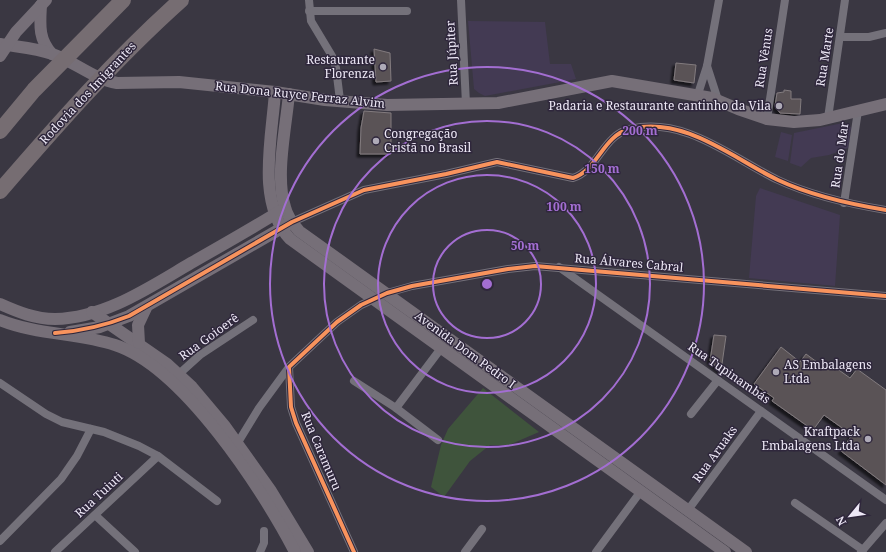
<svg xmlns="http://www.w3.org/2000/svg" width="886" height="552" viewBox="0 0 886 552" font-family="'Noto Serif',serif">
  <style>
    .built { fill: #433a53 }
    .green { fill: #3f543c }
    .building { fill: #5a5357; stroke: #827b7e; filter: url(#shadow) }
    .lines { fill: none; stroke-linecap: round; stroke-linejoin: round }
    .street { stroke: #74717a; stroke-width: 8 }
    .secondary { stroke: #766f78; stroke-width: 12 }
    .highway { stroke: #766d72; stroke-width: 16 }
    .cycleway-casing { stroke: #2f273c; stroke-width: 6 }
    .cycleway { stroke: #f8935d; stroke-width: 4 }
    .ring { fill: none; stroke: #a36ed2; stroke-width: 2 }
    .poi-dot { fill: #aeaab7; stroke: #2f273c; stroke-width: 1.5 }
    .labels { text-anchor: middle; stroke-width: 3; stroke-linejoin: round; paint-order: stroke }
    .street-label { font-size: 12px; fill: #ede8f6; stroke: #2f273c }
    .poi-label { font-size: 12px; fill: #ede8f6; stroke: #2f273c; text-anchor: end }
    .centre { fill: #a36ed2; stroke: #2f273c; stroke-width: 2 }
    .ring-label { font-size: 12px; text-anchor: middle; font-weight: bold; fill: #a36ed2; stroke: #2f273c; stroke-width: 3; stroke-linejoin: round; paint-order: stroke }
  </style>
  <defs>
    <filter id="shadow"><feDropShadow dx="-3" dy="3" stdDeviation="1" flood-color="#0009"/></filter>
  </defs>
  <rect width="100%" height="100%" fill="#3a3742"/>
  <g class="built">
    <polygon points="468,21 545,22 550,64 571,64 576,79 485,96 479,93 474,89"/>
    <polygon points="843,123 845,128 851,127 848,148 829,155 811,158 801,167 790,163 794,133"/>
    <polygon points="781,132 792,135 788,161 775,157"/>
    <polygon points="760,188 840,215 835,286 749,278 756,196"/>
  </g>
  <polygon class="green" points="483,388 539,432 509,445 490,445 470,461 444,497 431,487 441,445 448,429"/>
  <g class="building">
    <polygon points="374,49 390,53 391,81 376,82"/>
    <polygon points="676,63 696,65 694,83 674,80"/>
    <polygon points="784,90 791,91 791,99 801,99 800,114 780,113 775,106 777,93 784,92"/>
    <polygon points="364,111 391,113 391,154 360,154 361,128"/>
    <polygon points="714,335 726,336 721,371 710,361"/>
    <polygon points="781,347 800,362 806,354 825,368 829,363 850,378 857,369 886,390 886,485 841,451 852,435 824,415 813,430 772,401 774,398 754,384"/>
  </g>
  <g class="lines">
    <g class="street">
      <polyline points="309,0 311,21 332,56 336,68 340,100"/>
      <polyline points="461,0 466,104"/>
      <polyline points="309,11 407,11"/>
      <polyline points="840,37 869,37 886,33"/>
      <polyline points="707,66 718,100"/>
      <polyline points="698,94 707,66 719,0"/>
      <polyline points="828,118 845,0"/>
      <polyline points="767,119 785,0"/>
      <polyline points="844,203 858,111"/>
      <path d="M292,222L364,190L446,174L497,162L573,178C598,170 603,135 630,129C685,116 732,158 778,180C812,196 849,204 886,210"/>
      <polyline points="559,267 886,500"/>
      <polyline points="179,374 200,355 253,320"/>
      <polyline points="354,381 396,408 438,440"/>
      <polyline points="0,383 46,414 62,422 104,432 139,446 158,456 217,501"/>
      <polyline points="396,408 442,347"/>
      <polyline points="691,414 718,380"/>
      <polyline points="237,444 259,408 289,367"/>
      <polyline points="795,503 863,550"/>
      <polyline points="688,510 761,411"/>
      <polyline points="95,515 135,552"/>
      <polyline points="0,541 61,479 77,456 91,429"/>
      <polyline points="55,552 158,456"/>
      <polyline points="260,552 264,543 264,531"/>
      <polyline points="354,552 296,423 291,407 289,367 337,322 361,305 387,293 412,286 508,269 535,266 886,296"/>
      <polyline points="465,552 482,529"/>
      <polyline points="596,552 641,491"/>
      <polyline points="861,552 886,523"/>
    </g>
    <g class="secondary">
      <path d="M41,5C40,24 38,39 52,54"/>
      <path d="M0,44C17,47 36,48 52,54C74,61 93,79 117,83L179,82L275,92L325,100L387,105L498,103L612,81L712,98L738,109L767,119L794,122L820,120L886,104"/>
      <polyline points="0,56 16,32 46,0"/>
      <path d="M275,92C272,138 256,202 290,239L725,552"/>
      <path d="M289,94C286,127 275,177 285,207C287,216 293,224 299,231L746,552"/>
      <path d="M0,304C18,312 35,319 55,319C105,318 150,287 191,263C221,246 251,229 280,211"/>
      <polyline points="92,312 167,364 192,387 224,425 271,491 308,552"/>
      <path d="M0,320C37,335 78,333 115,345C183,367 263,490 295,552"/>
      <polyline points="70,332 100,327 129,316 287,225"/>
      <polyline points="139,343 138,325 146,308"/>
    </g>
    <g class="highway">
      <polyline points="0,131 34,90 123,0"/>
      <path d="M0,191C57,125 115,59 181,0"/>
    </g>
    <defs>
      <g id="cycleway">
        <path d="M55,333C82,331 104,326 129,316L292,222L364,190L446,174L497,162L573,178C598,170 603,135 630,129C685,116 732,158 778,180C812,196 849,204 886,210"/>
        <polyline points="354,552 296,423 291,407 289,367 337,322 361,305 387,293 412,286 508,269 535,266 886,296"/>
      </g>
    </defs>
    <use href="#cycleway" class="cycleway-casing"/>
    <use href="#cycleway" class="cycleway"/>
  </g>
  <g class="ring">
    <circle cx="487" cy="284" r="54"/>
    <circle cx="487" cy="284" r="109"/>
    <circle cx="487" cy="284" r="163"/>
    <circle cx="487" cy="284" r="217"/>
  </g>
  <g class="poi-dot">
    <circle cx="383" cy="67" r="4"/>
    <circle cx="779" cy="106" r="4"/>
    <circle cx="376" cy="141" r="4"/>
    <circle cx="776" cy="372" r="4"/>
    <circle cx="868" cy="439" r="4"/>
  </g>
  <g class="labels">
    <g class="street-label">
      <text transform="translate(452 53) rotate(-93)" y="4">Rua Júpiter</text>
      <text transform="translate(825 57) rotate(-81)" y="4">Rua Marte</text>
      <text transform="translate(764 58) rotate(-81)" y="4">Rua Vênus</text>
      <text transform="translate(88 93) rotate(-47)" y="4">Rodovia dos Imigrantes</text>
      <text transform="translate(300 95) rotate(6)" y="4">Rua Dona Ruyce Ferraz Alvim</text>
      <text transform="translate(840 155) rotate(-82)" y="4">Rua do Mar</text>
      <text transform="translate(629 263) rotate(5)" y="4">Rua Álvares Cabral</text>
      <text transform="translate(209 337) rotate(-36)" y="4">Rua Goioerê</text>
      <text transform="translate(465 350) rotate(36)" y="4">Avenida Dom Pedro I</text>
      <text transform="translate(729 373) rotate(35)" y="4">Rua Tupinambás</text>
      <text transform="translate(321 451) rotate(67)" y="4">Rua Caramuru</text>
      <text transform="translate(715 454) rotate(-54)" y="4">Rua Aruaks</text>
      <text transform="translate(99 495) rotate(-43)" y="4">Rua Tuiuti</text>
    </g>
    <g class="poi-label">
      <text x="375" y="64">Restaurante<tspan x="375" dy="14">Florenza</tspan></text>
      <text x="771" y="110">Padaria e Restaurante cantinho da Vila</text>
      <text x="384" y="138" text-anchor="start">Congregação<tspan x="384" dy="14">Cristã no Brasil</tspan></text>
      <text x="784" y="369" text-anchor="start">AS Embalagens<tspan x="784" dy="14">Ltda</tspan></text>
      <text x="860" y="436">Kraftpack<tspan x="860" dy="14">Embalagens Ltda</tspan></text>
    </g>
  </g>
  <circle cx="487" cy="284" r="6" class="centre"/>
  <g class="ring-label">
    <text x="640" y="135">200 m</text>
    <text x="602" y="173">150 m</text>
    <text x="564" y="211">100 m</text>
    <text x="525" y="250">50 m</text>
  </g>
  <g transform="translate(850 516) rotate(241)" stroke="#2f273c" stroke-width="3" paint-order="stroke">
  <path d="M0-3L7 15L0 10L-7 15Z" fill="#ede8f6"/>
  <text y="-6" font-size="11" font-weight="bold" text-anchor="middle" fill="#ede8f6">N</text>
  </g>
</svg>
